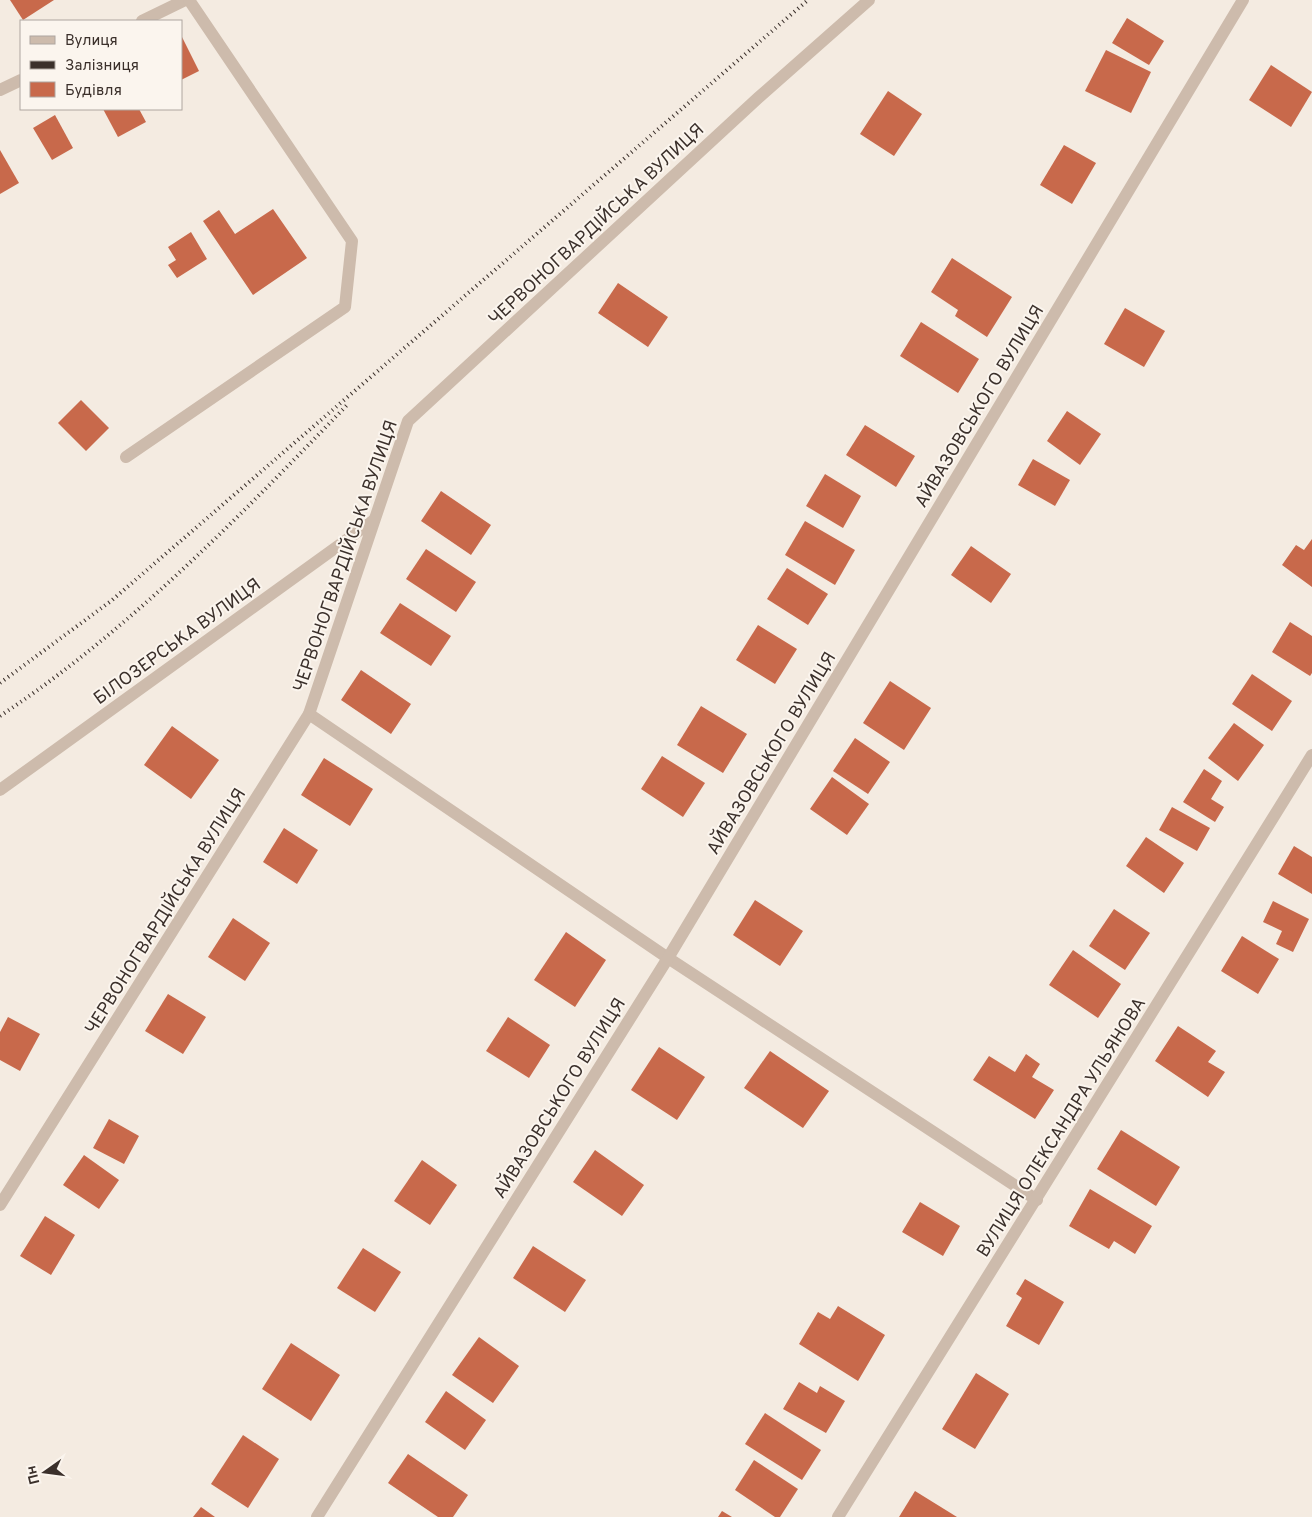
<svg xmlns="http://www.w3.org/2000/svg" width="1312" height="1517" viewBox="0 0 1312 1517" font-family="Overpass,sans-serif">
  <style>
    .building { fill: #c8694b }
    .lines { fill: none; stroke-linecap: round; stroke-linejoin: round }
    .minor { stroke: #cdbbac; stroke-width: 12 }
    .rail { stroke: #3b302b; stroke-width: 4; stroke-dasharray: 1 4; stroke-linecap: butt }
    .labels { text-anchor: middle; stroke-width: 4; stroke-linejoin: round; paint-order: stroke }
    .street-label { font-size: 18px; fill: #3b302b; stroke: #fbf5ee }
  </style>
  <rect width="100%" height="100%" fill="#f4ebe1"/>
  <g class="building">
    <polygon points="10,0 54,0 23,20"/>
    <polygon points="1127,18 1164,41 1149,65 1112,43"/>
    <polygon points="181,35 199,71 181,80"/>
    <polygon points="1106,50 1151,72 1131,113 1085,91"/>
    <polygon points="1271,65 1312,92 1291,127 1249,100"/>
    <polygon points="888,91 922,114 894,156 860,134"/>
    <polygon points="103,109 139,109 146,122 118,137"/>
    <polygon points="55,115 73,148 52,160 33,128"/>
    <polygon points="1064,145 1096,163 1072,204 1040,185"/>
    <polygon points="0,150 19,183 0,194"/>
    <polygon points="273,209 307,258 253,295 203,221 219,210 235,234"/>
    <polygon points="191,232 207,259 177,278 168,265 176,260 168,247"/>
    <polygon points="952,258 1012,297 987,337 955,316 958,310 931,292"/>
    <polygon points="618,283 668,317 648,347 598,313"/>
    <polygon points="1125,308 1165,331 1144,367 1104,344"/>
    <polygon points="921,322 979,359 958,393 900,356"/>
    <polygon points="81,400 109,428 86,451 58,423"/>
    <polygon points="1067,411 1101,434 1080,465 1047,441"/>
    <polygon points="865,425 915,456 896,487 846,455"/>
    <polygon points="1033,459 1070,480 1055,506 1018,485"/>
    <polygon points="825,474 861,496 843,528 806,506"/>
    <polygon points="441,491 491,525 471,555 421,521"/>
    <polygon points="805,521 855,550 835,585 785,555"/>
    <polygon points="1312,539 1312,587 1282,565 1296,545 1304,550"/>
    <polygon points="971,546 1011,574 991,603 951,575"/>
    <polygon points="426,549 476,582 456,612 406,579"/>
    <polygon points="787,568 828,594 808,625 767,599"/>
    <polygon points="400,603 451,636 431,666 380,633"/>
    <polygon points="1290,622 1312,636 1312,673 1310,676 1272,652"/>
    <polygon points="758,625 797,649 775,684 736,660"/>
    <polygon points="361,670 411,704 391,734 341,700"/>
    <polygon points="1252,674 1292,701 1272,731 1232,704"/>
    <polygon points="890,681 931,708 904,750 863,723"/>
    <polygon points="701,706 747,734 723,773 677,745"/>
    <polygon points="1234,723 1264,745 1238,781 1208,758"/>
    <polygon points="172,726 219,760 191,799 144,765"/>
    <polygon points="855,738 890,762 868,794 833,771"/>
    <polygon points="662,756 705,783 683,817 641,789"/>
    <polygon points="324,758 373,789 350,826 301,795"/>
    <polygon points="1204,769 1222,781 1211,799 1224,807 1215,822 1183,802"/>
    <polygon points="832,777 869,804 847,835 810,809"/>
    <polygon points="1172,807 1210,828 1197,851 1159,830"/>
    <polygon points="284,828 318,850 297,884 263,862"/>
    <polygon points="1146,837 1184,863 1164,893 1126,866"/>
    <polygon points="1294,846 1312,857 1312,894 1278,874"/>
    <polygon points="755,900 803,931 780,966 733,935"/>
    <polygon points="1273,901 1309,919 1293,952 1276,944 1282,931 1263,922"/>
    <polygon points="1114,909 1150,933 1125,970 1089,946"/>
    <polygon points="233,918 270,943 245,981 208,957"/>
    <polygon points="566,932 606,960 575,1007 534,980"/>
    <polygon points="1242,936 1279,959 1258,994 1221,971"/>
    <polygon points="1073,950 1121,984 1098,1018 1049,985"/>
    <polygon points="168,994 206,1017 183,1054 145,1031"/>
    <polygon points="8,1017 40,1034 20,1071 0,1060 0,1032"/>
    <polygon points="508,1017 550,1045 529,1078 486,1051"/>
    <polygon points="1178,1026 1216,1051 1208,1062 1225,1072 1208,1097 1155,1061"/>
    <polygon points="659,1047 705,1077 677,1120 631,1090"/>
    <polygon points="770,1051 829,1091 803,1128 744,1088"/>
    <polygon points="1026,1054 1040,1064 1032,1077 1054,1090 1035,1119 973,1080 989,1056 1015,1072"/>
    <polygon points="109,1119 139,1136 124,1164 93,1148"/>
    <polygon points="1121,1130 1180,1167 1156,1206 1097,1169"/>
    <polygon points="595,1150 644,1185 622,1216 573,1182"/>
    <polygon points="84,1155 119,1180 99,1209 63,1185"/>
    <polygon points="422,1160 457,1185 430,1225 394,1201"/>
    <polygon points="1090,1189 1152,1226 1135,1254 1114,1241 1109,1249 1069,1226"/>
    <polygon points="920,1202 960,1226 943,1256 902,1232"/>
    <polygon points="45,1216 75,1235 51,1275 20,1256"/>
    <polygon points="533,1246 586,1280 565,1312 513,1278"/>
    <polygon points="363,1248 401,1272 375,1312 337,1288"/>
    <polygon points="1025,1279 1064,1302 1039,1345 1006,1326 1022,1298 1016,1294"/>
    <polygon points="838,1306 885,1335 858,1381 799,1344 818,1312 830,1319"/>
    <polygon points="479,1337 519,1366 493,1403 452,1375"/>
    <polygon points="291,1343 340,1375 311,1421 262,1389"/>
    <polygon points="976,1373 1009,1394 975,1449 942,1429"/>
    <polygon points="799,1382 817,1393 820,1386 845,1401 826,1433 783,1409"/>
    <polygon points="446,1391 486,1420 465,1450 425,1422"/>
    <polygon points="765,1413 821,1450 802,1480 745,1444"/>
    <polygon points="243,1435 279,1459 248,1508 211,1484"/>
    <polygon points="408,1454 468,1495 453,1517 438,1517 388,1483"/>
    <polygon points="754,1460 798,1489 780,1517 775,1517 735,1490"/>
    <polygon points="915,1491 957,1517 899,1517"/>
    <polygon points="201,1507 215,1517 193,1517"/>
    <polygon points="722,1511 732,1517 718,1517"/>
  </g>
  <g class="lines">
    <g class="minor">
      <polyline points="142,21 185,0"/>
      <polyline points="0,90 21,80"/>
      <polyline points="126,457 345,307 352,241 189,0"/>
      <polyline points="309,714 668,958 1037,1200"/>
      <polyline points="0,790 374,520"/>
      <polyline points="0,1205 309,714 408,421 758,98 869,0"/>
      <polyline points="317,1517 668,958 1243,0"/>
      <polyline points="838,1517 1312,755"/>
    </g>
    <g class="rail">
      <polyline points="0,683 111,601 808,0"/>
      <path d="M0,716C130,630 241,515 349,403"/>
    </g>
  </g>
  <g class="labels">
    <g class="street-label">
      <text transform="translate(596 224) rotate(-43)" y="6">ЧЕРВОНОГВАРДІЙСЬКА ВУЛИЦЯ</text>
      <text transform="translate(979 406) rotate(-59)" y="6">АЙВАЗОВСЬКОГО ВУЛИЦЯ</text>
      <text transform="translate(345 556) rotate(-71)" y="6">ЧЕРВОНОГВАРДІЙСЬКА ВУЛИЦЯ</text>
      <text transform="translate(177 641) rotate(-36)" y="6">БІЛОЗЕРСЬКА ВУЛИЦЯ</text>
      <text transform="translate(771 753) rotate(-59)" y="6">АЙВАЗОВСЬКОГО ВУЛИЦЯ</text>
      <text transform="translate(165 911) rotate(-58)" y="6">ЧЕРВОНОГВАРДІЙСЬКА ВУЛИЦЯ</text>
      <text transform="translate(559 1098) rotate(-58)" y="6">АЙВАЗОВСЬКОГО ВУЛИЦЯ</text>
      <text transform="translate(1061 1127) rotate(-58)" y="6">ВУЛИЦЯ ОЛЕКСАНДРА УЛЬЯНОВА</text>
    </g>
  </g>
  <rect x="20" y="20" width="162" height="90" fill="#fbf5ee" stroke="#aea6a0"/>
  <rect x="30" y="36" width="25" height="8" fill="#cdbbac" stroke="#aea6a0"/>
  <text x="65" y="45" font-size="15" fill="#3b302b">Вулиця</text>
  <rect x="30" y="61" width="25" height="8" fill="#3b302b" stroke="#aea6a0"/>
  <text x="65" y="70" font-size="15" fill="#3b302b">Залізниця</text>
  <rect x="30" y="82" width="25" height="15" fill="#c8694b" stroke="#aea6a0"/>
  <text x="65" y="95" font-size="15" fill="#3b302b">Будівля</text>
  <g transform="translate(45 1472) rotate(256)" stroke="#fbf5ee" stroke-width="4" paint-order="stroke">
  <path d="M0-4L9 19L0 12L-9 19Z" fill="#3b302b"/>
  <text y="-8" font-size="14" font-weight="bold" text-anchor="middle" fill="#3b302b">Пн</text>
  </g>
</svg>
